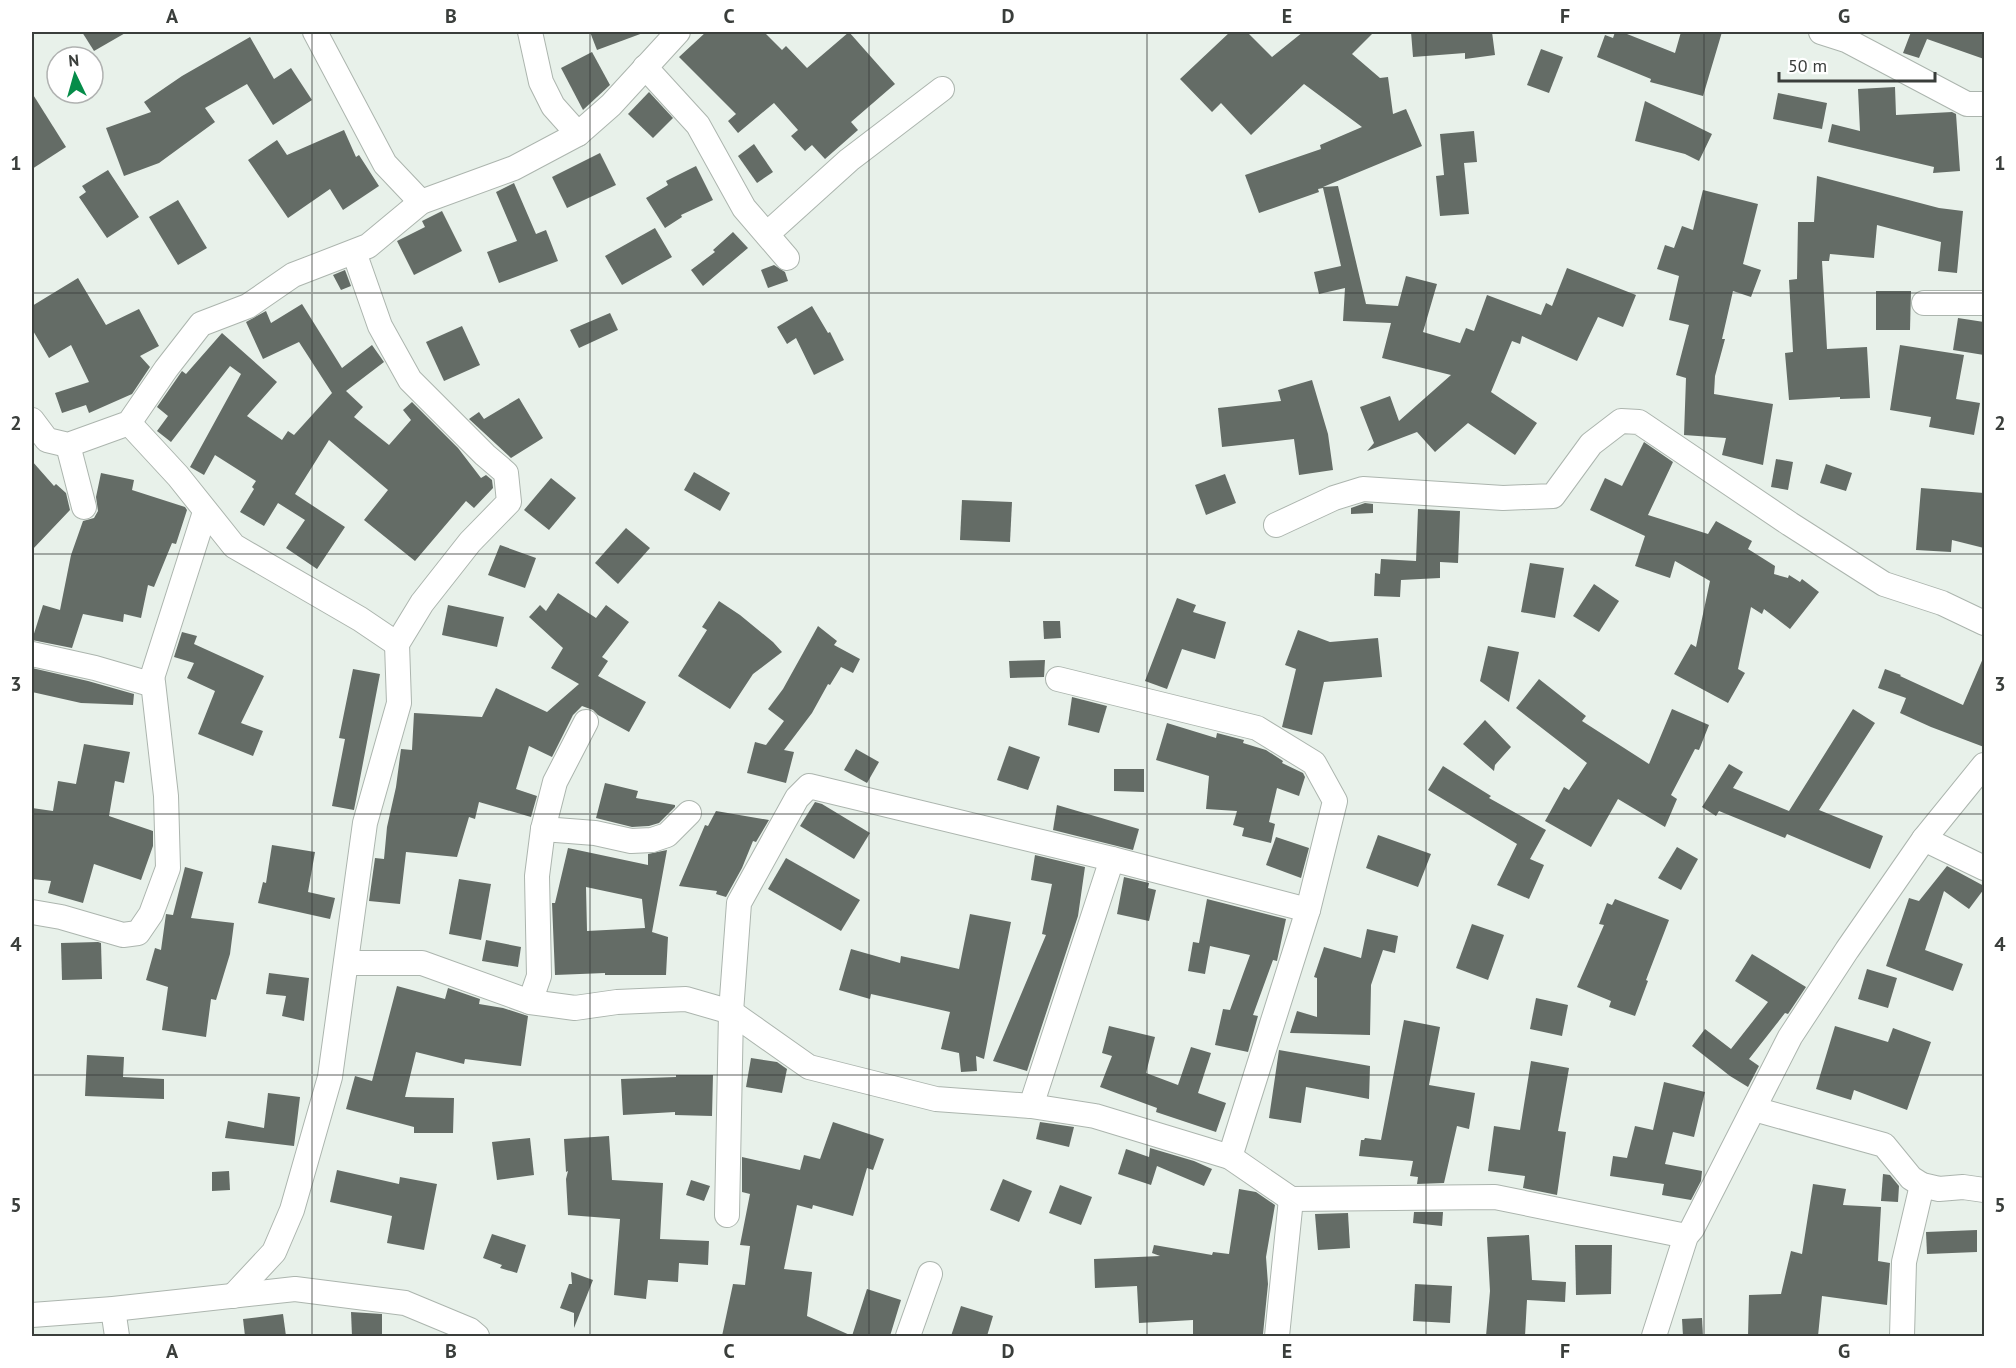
<svg xmlns="http://www.w3.org/2000/svg" width="2016" height="1368" viewBox="0 0 2016 1368" font-family="'PT Sans',sans-serif">
  <style>
    .building { fill: #646c66; fill-rule: evenodd }
    .lines { fill: none; stroke-linecap: round; stroke-linejoin: round }
    .minor-casing { stroke: #acb5ae; stroke-width: 26 }
    .minor { stroke: #fff; stroke-width: 24 }
    .grid { fill: none; stroke: #3a3e3b; stroke-width: 1.5; stroke-opacity: 0.55 }
    .neatline { fill: none; stroke: #3a3e3b; stroke-width: 2 }
    .grid-label { font-size: 20px; text-anchor: middle; font-weight: bold; fill: #3a3e3b }
  </style>
  <rect width="100%" height="100%" fill="#e8f1ea"/>
  <g class="building">
    <polygon points="82,32 127,32 94,51"/>
    <polygon points="590,32 643,32 643,33 597,50"/>
    <polygon points="706,32 764,32 782,50 786,46 807,68 849,32 895,84 851,122 858,130 825,159 812,145 805,151 791,136 798,130 774,103 738,133 728,121 736,114 679,57"/>
    <polygon points="1230,32 1247,32 1272,57 1303,32 1374,32 1352,54 1380,78 1388,77 1393,114 1406,109 1422,146 1323,187 1338,186 1366,304 1398,306 1406,276 1437,284 1423,332 1460,343 1466,328 1474,331 1487,295 1541,315 1546,303 1552,306 1567,268 1636,295 1623,327 1598,317 1577,361 1522,336 1520,344 1512,341 1491,392 1537,423 1515,455 1468,423 1435,452 1417,432 1367,451 1374,443 1360,407 1390,396 1399,421 1451,375 1382,358 1391,323 1343,321 1345,288 1319,294 1314,272 1341,266 1323,188 1318,189 1319,192 1259,213 1245,175 1321,149 1320,145 1362,127 1304,84 1251,135 1221,103 1212,112 1180,79"/>
    <polygon points="1411,32 1492,32 1495,55 1465,59 1465,53 1413,57"/>
    <polygon points="1615,32 1622,32 1675,53 1681,32 1722,32 1703,96 1650,82 1651,79 1597,57 1605,35 1613,38"/>
    <polygon points="1911,32 1984,32 1984,59 1927,39 1919,58 1903,53"/>
    <polygon points="250,37 274,79 291,68 312,100 273,125 247,84 205,108 215,122 159,163 124,176 106,128 151,112 144,102 182,76"/>
    <polygon points="1541,49 1563,57 1549,93 1527,85"/>
    <polygon points="592,52 610,85 583,110 561,68"/>
    <polygon points="1895,87 1896,115 1952,112 1956,114 1960,171 1933,173 1934,167 1828,142 1832,124 1860,131 1858,89"/>
    <polygon points="649,92 673,118 653,138 628,114"/>
    <polygon points="32,93 66,147 32,169"/>
    <polygon points="1778,93 1827,103 1822,129 1773,119"/>
    <polygon points="1645,101 1712,134 1699,161 1685,154 1635,141"/>
    <polygon points="344,130 356,157 359,155 379,186 343,210 330,189 288,218 248,160 277,140 287,155"/>
    <polygon points="1474,131 1477,162 1464,163 1469,214 1440,216 1436,176 1444,175 1440,134"/>
    <polygon points="754,144 773,172 757,183 738,156"/>
    <polygon points="600,153 616,185 567,208 552,177"/>
    <polygon points="696,166 713,200 681,215 682,217 665,228 646,198 668,185 666,181"/>
    <polygon points="108,170 139,217 107,238 79,197 86,192 82,186"/>
    <polygon points="1817,176 1939,208 1963,211 1957,273 1938,271 1941,242 1877,225 1874,258 1830,254 1829,261 1822,261 1827,349 1867,347 1870,398 1840,399 1840,397 1789,400 1785,353 1793,352 1789,280 1797,279 1798,222 1814,222"/>
    <polygon points="514,183 536,234 546,230 558,261 499,283 487,252 517,241 496,192"/>
    <polygon points="1703,190 1758,204 1743,264 1761,270 1751,297 1733,291 1722,339 1725,339 1715,376 1714,394 1773,404 1763,465 1722,455 1726,438 1684,435 1686,378 1676,375 1689,325 1669,320 1679,276 1657,269 1665,245 1674,248 1682,226 1693,230"/>
    <polygon points="178,200 207,248 178,265 149,217"/>
    <polygon points="442,211 462,251 414,275 397,241 425,227 422,221"/>
    <polygon points="655,228 672,257 622,285 605,256"/>
    <polygon points="733,232 748,248 703,286 691,270 715,252 713,250"/>
    <polygon points="774,265 785,272 788,281 768,288 761,270"/>
    <polygon points="345,270 351,286 341,290 333,275"/>
    <polygon points="78,278 106,325 139,309 159,346 140,356 150,367 132,394 89,413 86,405 62,413 55,393 89,382 71,345 49,358 32,329 32,306"/>
    <polygon points="1876,291 1911,291 1910,330 1876,330"/>
    <polygon points="302,304 342,368 372,345 384,362 346,391 363,407 354,417 389,445 411,420 403,410 412,402 458,448 481,478 486,475 492,480 493,488 474,508 466,501 415,561 364,520 388,490 329,440 295,494 345,527 317,569 286,548 305,520 278,503 264,526 240,512 254,489 252,487 256,481 215,455 204,475 190,467 241,374 230,366 171,442 157,431 168,416 157,407 182,371 186,374 222,333 277,382 247,416 282,440 288,431 294,435 332,393 299,342 263,359 246,322 266,311 271,323"/>
    <polygon points="812,306 828,333 830,332 844,360 814,375 796,338 787,344 777,327"/>
    <polygon points="610,313 618,330 579,348 570,330"/>
    <polygon points="1958,318 1984,322 1984,355 1953,350"/>
    <polygon points="462,326 480,365 444,381 426,342"/>
    <polygon points="1900,345 1964,355 1956,399 1980,403 1974,435 1929,427 1931,417 1890,410"/>
    <polygon points="1312,380 1328,434 1333,470 1299,475 1294,439 1222,447 1218,408 1281,401 1278,390"/>
    <polygon points="519,398 543,438 511,458 469,419 479,412 484,419"/>
    <polygon points="1644,442 1673,462 1648,515 1708,534 1716,521 1752,541 1748,549 1775,566 1774,574 1788,578 1789,575 1800,582 1802,579 1819,592 1790,629 1764,609 1762,614 1751,607 1738,669 1745,673 1728,703 1674,674 1691,644 1696,647 1710,581 1675,561 1670,578 1635,566 1645,536 1590,510 1605,478 1622,486"/>
    <polygon points="1776,459 1793,462 1788,490 1771,487"/>
    <polygon points="32,461 54,486 56,484 66,493 70,510 32,550"/>
    <polygon points="1826,464 1852,473 1846,491 1820,483"/>
    <polygon points="694,472 730,493 720,511 684,490"/>
    <polygon points="101,473 134,480 132,490 185,507 187,510 176,544 172,543 154,587 148,585 141,618 124,614 123,622 83,614 72,648 32,640 43,605 60,610 71,555 83,521 94,518 98,511 96,497"/>
    <polygon points="1225,474 1236,503 1206,515 1195,485"/>
    <polygon points="551,478 576,498 549,530 524,510"/>
    <polygon points="1921,488 1984,493 1984,548 1952,540 1951,552 1916,550"/>
    <polygon points="962,500 1012,502 1010,542 960,540"/>
    <polygon points="1365,503 1373,504 1373,513 1351,514 1351,508"/>
    <polygon points="1418,509 1460,511 1458,563 1440,562 1440,578 1401,580 1400,597 1374,596 1375,573 1380,574 1381,559 1416,561"/>
    <polygon points="626,528 650,548 618,584 595,563"/>
    <polygon points="500,545 536,558 525,588 488,575"/>
    <polygon points="1530,563 1564,568 1555,618 1521,612"/>
    <polygon points="1594,584 1619,601 1599,632 1573,616"/>
    <polygon points="558,593 596,618 606,605 629,622 602,657 608,661 598,676 646,702 629,732 598,715 593,710 582,706 573,715 552,757 529,746 516,789 537,796 531,817 479,802 475,819 469,817 457,857 406,852 400,904 369,901 375,858 384,859 387,827 396,787 401,749 412,750 414,713 482,717 496,688 547,712 579,684 551,668 563,648 529,617 540,605 546,611"/>
    <polygon points="1177,598 1196,605 1193,612 1226,622 1215,659 1182,649 1167,689 1145,681"/>
    <polygon points="719,601 740,615 773,642 782,652 753,674 730,709 678,676 707,630 702,627"/>
    <polygon points="448,605 504,617 497,647 442,635"/>
    <polygon points="1043,621 1060,621 1061,638 1044,639"/>
    <polygon points="818,626 837,641 834,645 860,659 853,673 841,667 830,685 828,684 812,713 784,750 794,752 786,783 747,773 755,742 766,745 784,721 768,709 783,689"/>
    <polygon points="1298,630 1330,642 1378,638 1382,677 1324,682 1312,735 1282,727 1296,669 1285,665"/>
    <polygon points="182,632 197,636 194,644 264,676 241,723 263,731 253,756 198,734 215,691 187,678 194,663 174,657"/>
    <polygon points="1488,646 1519,652 1509,702 1480,681"/>
    <polygon points="1984,656 1984,747 1931,727 1900,713 1906,698 1878,688 1885,669 1901,675 1900,676 1963,705"/>
    <polygon points="1045,660 1044,677 1010,678 1009,661"/>
    <polygon points="32,668 88,681 134,694 133,705 81,703 32,692"/>
    <polygon points="353,669 380,674 354,810 332,806 345,739 339,738"/>
    <polygon points="1539,679 1586,716 1582,721 1649,764 1672,709 1709,725 1699,750 1695,749 1671,795 1677,799 1665,827 1618,799 1591,847 1545,821 1564,787 1569,790 1587,763 1516,708"/>
    <polygon points="1072,697 1107,706 1099,733 1068,725"/>
    <polygon points="1853,709 1875,723 1819,810 1883,836 1870,869 1787,834 1785,838 1719,811 1716,816 1702,807 1729,764 1743,772 1733,788 1789,811"/>
    <polygon points="1485,720 1511,747 1495,765 1494,771 1463,744"/>
    <polygon points="1167,723 1216,738 1217,733 1244,740 1243,743 1266,750 1283,761 1282,763 1303,773 1305,777 1299,796 1277,788 1269,822 1275,824 1271,843 1242,836 1244,828 1233,825 1237,811 1206,809 1209,776 1156,760"/>
    <polygon points="84,744 130,752 124,783 115,781 109,816 153,831 153,846 141,880 94,864 83,903 48,893 51,881 32,879 32,808 53,811 58,781 76,784"/>
    <polygon points="1009,746 1040,757 1028,790 997,780"/>
    <polygon points="856,749 879,762 867,783 844,770"/>
    <polygon points="1443,766 1491,796 1489,798 1546,830 1530,859 1544,865 1529,899 1497,885 1517,844 1428,790"/>
    <polygon points="1114,769 1144,769 1144,792 1114,791"/>
    <polygon points="605,783 638,791 636,798 675,805 675,807 659,823 649,826 632,827 596,818"/>
    <polygon points="815,802 822,804 870,833 854,859 800,826"/>
    <polygon points="1057,805 1139,829 1133,850 1053,830"/>
    <polygon points="716,811 769,820 756,842 753,841 742,868 726,897 716,894 717,891 679,886 705,825 708,826"/>
    <polygon points="1378,835 1431,854 1418,887 1366,868"/>
    <polygon points="1276,837 1309,848 1301,878 1266,865"/>
    <polygon points="272,845 315,852 308,892 335,898 330,919 258,903 263,882 266,883"/>
    <polygon points="1677,847 1698,859 1681,890 1658,878"/>
    <path d="M568,848L648,865V854L667,850L652,932L668,937L666,975H605V973L555,975L552,903H555ZM586,887L642,899L645,928L587,931Z"/>
    <polygon points="1035,855 1085,867 1078,916 1027,1071 993,1061 1046,935 1042,934 1052,884 1031,880"/>
    <polygon points="786,858 860,900 841,931 768,889"/>
    <polygon points="1947,866 1984,886 1984,889 1969,909 1944,891 1925,950 1963,964 1953,991 1886,966 1909,898 1919,901"/>
    <polygon points="185,867 203,872 191,918 234,923 230,954 216,1000 211,999 206,1037 162,1030 168,987 146,980 155,948 161,950 166,914 173,915"/>
    <polygon points="1124,877 1149,883 1148,888 1156,890 1149,921 1117,914"/>
    <polygon points="459,879 491,884 481,940 449,934"/>
    <polygon points="1207,899 1286,919 1277,961 1273,960 1253,1015 1258,1016 1248,1052 1215,1045 1223,1009 1230,1010 1250,955 1210,946 1205,974 1188,971 1193,942 1199,943"/>
    <polygon points="1615,899 1669,920 1646,980 1648,981 1635,1016 1609,1007 1611,1001 1577,987 1604,925 1599,924 1607,903 1612,905"/>
    <polygon points="970,914 1011,922 984,1059 976,1056 977,1071 961,1072 959,1053 941,1049 950,1012 871,994 870,999 839,990 851,949 900,963 901,956 959,969"/>
    <polygon points="1472,924 1504,935 1488,980 1456,968"/>
    <polygon points="1367,929 1398,936 1395,953 1383,950 1371,985 1370,1035 1290,1033 1297,1011 1317,1017 1317,978 1314,977 1324,947 1361,958"/>
    <polygon points="486,940 521,947 518,967 482,961"/>
    <polygon points="98,942 101,943 102,979 62,980 61,943"/>
    <polygon points="1752,954 1806,987 1788,1014 1785,1013 1749,1059 1759,1066 1748,1087 1730,1076 1692,1046 1705,1029 1731,1049 1768,1002 1735,981"/>
    <polygon points="1867,969 1897,978 1888,1008 1858,999"/>
    <polygon points="269,973 309,978 304,1021 282,1016 286,996 266,994"/>
    <polygon points="397,986 445,999 448,988 480,999 479,1004 503,1008 528,1016 521,1066 465,1059 464,1064 416,1052 405,1097 454,1098 453,1133 414,1133 414,1127 346,1109 355,1076 372,1081"/>
    <polygon points="1536,998 1568,1005 1562,1036 1530,1029"/>
    <polygon points="1404,1020 1440,1027 1429,1085 1475,1093 1469,1129 1457,1126 1444,1183 1417,1184 1418,1177 1410,1176 1413,1161 1359,1156 1361,1140 1364,1140 1365,1138 1381,1140"/>
    <polygon points="1109,1026 1155,1037 1146,1073 1178,1085 1191,1047 1211,1053 1198,1093 1226,1103 1216,1132 1156,1112 1157,1108 1100,1087 1112,1056 1102,1053"/>
    <polygon points="1835,1026 1888,1042 1893,1028 1931,1042 1907,1110 1854,1090 1851,1100 1816,1089"/>
    <polygon points="1279,1050 1370,1066 1369,1099 1306,1087 1301,1123 1269,1118"/>
    <polygon points="87,1055 124,1057 123,1077 164,1079 164,1099 85,1096"/>
    <polygon points="751,1058 777,1062 787,1069 782,1093 746,1087"/>
    <polygon points="1531,1061 1569,1068 1558,1131 1566,1132 1557,1195 1523,1188 1525,1176 1488,1171 1494,1126 1520,1130"/>
    <polygon points="676,1075 713,1075 712,1116 675,1115 675,1112 623,1115 621,1079 676,1077"/>
    <polygon points="1664,1082 1705,1092 1694,1137 1673,1132 1665,1164 1702,1171 1701,1181 1691,1200 1662,1195 1664,1184 1610,1176 1613,1156 1627,1158 1635,1126 1653,1130"/>
    <polygon points="268,1093 300,1097 294,1146 225,1138 228,1121 264,1128"/>
    <polygon points="833,1122 884,1139 873,1170 867,1168 853,1216 813,1205 812,1209 797,1205 784,1269 812,1272 807,1316 852,1336 867,1289 901,1300 890,1336 722,1336 733,1284 745,1285 750,1246 740,1245 750,1194 742,1192 742,1157 800,1170 804,1155 820,1159"/>
    <polygon points="1040,1122 1074,1127 1069,1147 1036,1139"/>
    <polygon points="609,1136 612,1180 663,1183 660,1239 709,1241 708,1265 679,1263 678,1282 648,1280 646,1299 614,1295 620,1219 568,1215 566,1179 568,1171 566,1172 564,1139"/>
    <polygon points="530,1138 534,1175 497,1180 492,1142"/>
    <polygon points="1150,1148 1194,1161 1212,1169 1204,1186 1157,1166 1151,1185 1118,1174 1126,1149 1149,1157"/>
    <polygon points="337,1170 399,1184 400,1177 437,1184 424,1250 387,1243 392,1216 330,1202"/>
    <polygon points="229,1171 230,1190 212,1191 212,1172"/>
    <polygon points="1883,1174 1890,1175 1899,1186 1898,1202 1881,1201"/>
    <polygon points="1003,1179 1032,1191 1019,1222 990,1210"/>
    <polygon points="691,1180 710,1186 704,1201 686,1195"/>
    <polygon points="1813,1184 1846,1189 1843,1205 1881,1207 1878,1261 1890,1263 1887,1305 1822,1296 1818,1336 1748,1336 1749,1295 1781,1294 1791,1251 1802,1254"/>
    <polygon points="1060,1185 1092,1197 1081,1225 1049,1213"/>
    <polygon points="1239,1189 1256,1192 1275,1205 1266,1257 1268,1284 1263,1334 1193,1336 1193,1320 1139,1323 1137,1286 1095,1288 1094,1259 1160,1256 1152,1253 1154,1245 1212,1255 1213,1252 1229,1254"/>
    <polygon points="1414,1212 1443,1212 1442,1226 1413,1223"/>
    <polygon points="1348,1213 1350,1248 1318,1250 1315,1214"/>
    <polygon points="1977,1230 1977,1252 1927,1254 1926,1232"/>
    <polygon points="492,1234 526,1245 517,1273 500,1268 502,1265 483,1258"/>
    <polygon points="1529,1235 1532,1280 1566,1282 1565,1302 1527,1300 1525,1336 1486,1336 1490,1291 1487,1237"/>
    <polygon points="1575,1245 1612,1245 1611,1294 1576,1295"/>
    <polygon points="571,1272 593,1280 574,1328 574,1313 560,1308 569,1284 572,1284"/>
    <polygon points="1415,1284 1452,1286 1450,1323 1413,1321"/>
    <polygon points="961,1306 993,1316 987,1336 951,1336"/>
    <polygon points="351,1312 382,1314 382,1336 352,1336"/>
    <polygon points="283,1314 286,1336 245,1336 243,1319"/>
    <polygon points="1702,1318 1703,1336 1683,1336 1682,1319"/>
  </g>
  <g class="lines">
    <defs>
      <g id="minor">
        <polyline points="315,32 385,164 421,202"/>
        <polyline points="530,32 541,82 553,106 578,134"/>
        <polyline points="1821,32 1846,40 1967,104 1984,104"/>
        <polyline points="645,67 698,125 744,208 787,258"/>
        <polyline points="767,234 849,160 942,89"/>
        <polyline points="1924,303 1984,303"/>
        <polyline points="32,420 47,440 68,445 129,423 166,369 201,324 248,306 293,275 368,246 421,202 514,168 578,134 611,105 678,32"/>
        <polyline points="129,423 178,476 234,546 360,619 397,644"/>
        <polyline points="68,445 84,507"/>
        <polyline points="1276,525 1334,498 1363,489 1503,498 1553,496 1591,444 1621,421 1639,422 1790,524 1884,584 1942,603 1984,623"/>
        <polyline points="32,654 95,668 150,684 205,512"/>
        <polyline points="1058,679 1257,728 1314,763 1335,801 1308,910 1230,1157"/>
        <polyline points="543,829 595,833 631,841 652,840 667,835 689,813"/>
        <polyline points="1924,839 1984,868"/>
        <polyline points="32,912 61,917 123,935 138,933 151,914 168,868 166,796 153,682"/>
        <polyline points="346,963 422,963 530,1002 575,1008 617,1002 686,999 731,1012 809,1067 936,1099 1031,1106 1095,1116 1230,1157 1291,1199 1495,1197 1686,1236"/>
        <polyline points="530,1002 539,976 537,876 543,829 555,782 586,722"/>
        <polyline points="1031,1106 1112,859"/>
        <polyline points="1754,1109 1884,1145 1911,1178 1922,1185 1939,1189 1963,1187 1984,1190"/>
        <polyline points="727,1215 731,1012 739,903 797,798 809,786 1112,859 1308,910"/>
        <polyline points="233,1296 274,1252 292,1210 330,1077 365,823 399,703 397,644 422,603 470,542 509,502 506,473 485,455 410,380 380,326 354,252"/>
        <polyline points="113,1309 117,1336"/>
        <polyline points="32,1315 113,1309 295,1289 405,1303 470,1330 477,1336"/>
        <polyline points="908,1336 930,1274"/>
        <polyline points="1277,1336 1291,1199"/>
        <polyline points="1654,1336 1686,1236 1692,1229 1790,1037 1847,950 1924,839 1984,765"/>
        <polyline points="1902,1336 1904,1262 1922,1185"/>
      </g>
    </defs>
    <use href="#minor" class="minor-casing"/>
    <use href="#minor" class="minor"/>
  </g>
  <path class="grid" d="M312,32V1336M590,32V1336M869,32V1336M1147,32V1336M1426,32V1336M1704,32V1336M32,293H1984M32,554H1984M32,814H1984M32,1075H1984"/>
  <rect width="2016" height="1368" fill="none" stroke="#ffffff" stroke-width="66"/>
  <g transform="translate(75 75) rotate(355)"><circle r="28" fill="#ffffff" stroke="#b0b2b1" stroke-width="1.5"/>
  <path d="M0-4.5L10 22L0 15L-10 22Z" fill="#058c49"/>
  <text y="-9" font-size="16" font-weight="bold" text-anchor="middle" fill="#3a3e3b">N</text>
  </g>
  <path d="M1779 72v9h156v-9" fill="none" stroke="#3a3e3b" stroke-width="3"/>
  <text x="1788" y="72" font-size="18" fill="#3a3e3b" stroke="#ffffff" stroke-width="4.5" paint-order="stroke">50 m</text>
  <rect x="33" y="33" width="1950" height="1302" class="neatline"/>
  <g class="grid-label">
    <text x="172" y="23">A</text>
    <text x="451" y="23">B</text>
    <text x="729" y="23">C</text>
    <text x="1008" y="23">D</text>
    <text x="1287" y="23">E</text>
    <text x="1565" y="23">F</text>
    <text x="1844" y="23">G</text>
    <text x="16" y="170">1</text>
    <text x="2000" y="170">1</text>
    <text x="16" y="430">2</text>
    <text x="2000" y="430">2</text>
    <text x="16" y="691">3</text>
    <text x="2000" y="691">3</text>
    <text x="16" y="951">4</text>
    <text x="2000" y="951">4</text>
    <text x="16" y="1212">5</text>
    <text x="2000" y="1212">5</text>
    <text x="172" y="1358">A</text>
    <text x="451" y="1358">B</text>
    <text x="729" y="1358">C</text>
    <text x="1008" y="1358">D</text>
    <text x="1287" y="1358">E</text>
    <text x="1565" y="1358">F</text>
    <text x="1844" y="1358">G</text>
  </g>
</svg>
